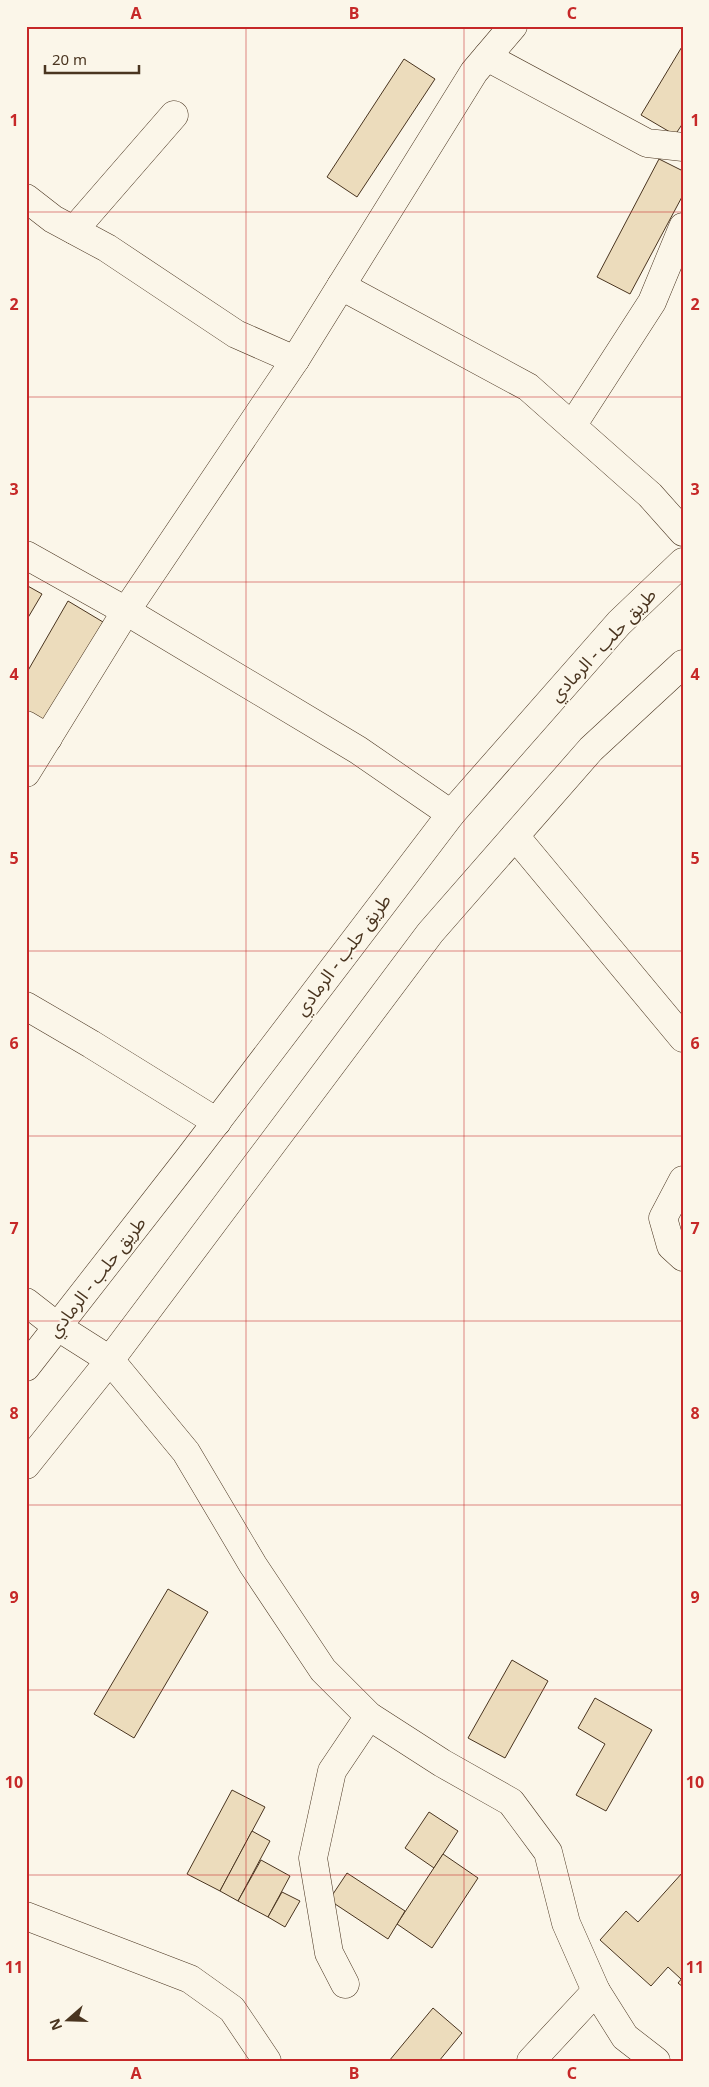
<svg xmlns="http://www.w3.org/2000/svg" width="709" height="2087" viewBox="0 0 709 2087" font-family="'Noto Sans','Noto Sans Arabic',sans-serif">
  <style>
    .building { fill: #ecdcbc; stroke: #4a3520 }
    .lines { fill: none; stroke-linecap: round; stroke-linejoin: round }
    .minor-casing { stroke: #4a3520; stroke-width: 29 }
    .highway-casing { stroke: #4a3520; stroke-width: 29 }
    .minor { stroke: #fbf6e9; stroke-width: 28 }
    .highway { stroke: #fbf6e9; stroke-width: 28 }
    .grid { fill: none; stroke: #c62828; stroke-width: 1; stroke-opacity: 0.55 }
    .labels { text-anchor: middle; stroke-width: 4; stroke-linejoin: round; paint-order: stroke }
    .street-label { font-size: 18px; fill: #4a3520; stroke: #fbf6e9 }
    .neatline { fill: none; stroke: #c62828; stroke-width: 2 }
    .grid-label { font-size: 16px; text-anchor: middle; font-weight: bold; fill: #c62828 }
  </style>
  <rect width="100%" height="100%" fill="#fbf6e9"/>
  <g class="building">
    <polygon points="683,45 683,123 675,135 641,115"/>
    <polygon points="404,59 435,79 357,197 327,177"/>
    <polygon points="659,159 683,171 683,195 630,294 597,277"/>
    <polygon points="26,585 42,594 26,621"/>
    <polygon points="68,601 103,622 44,724 26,713 26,674"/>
    <polygon points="168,1589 208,1612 134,1738 94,1714"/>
    <polygon points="512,1660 548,1681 505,1758 468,1738"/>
    <polygon points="595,1698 652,1730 606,1811 576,1795 605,1744 578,1728"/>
    <polygon points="232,1790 265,1807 220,1891 187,1874"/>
    <polygon points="429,1812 458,1831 434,1868 405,1848"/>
    <polygon points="252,1831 270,1841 238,1901 220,1891"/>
    <polygon points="443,1854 478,1878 432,1948 397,1924"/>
    <polygon points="261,1860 290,1876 268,1917 238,1901"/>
    <polygon points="683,1872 683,1977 681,1979 668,1967 651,1986 600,1940 626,1911 638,1922"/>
    <polygon points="347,1873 405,1911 388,1939 329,1900"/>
    <polygon points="282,1892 300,1901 285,1927 268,1917"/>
    <polygon points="683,1977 683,1987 678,1983"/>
    <polygon points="433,2008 462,2033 439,2061 389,2061"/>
  </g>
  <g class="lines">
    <defs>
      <g id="minor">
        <polyline points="487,57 647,143 683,147"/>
        <polyline points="26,198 53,219 107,248 236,334 295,360"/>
        <polyline points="74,230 174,115"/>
        <polyline points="341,286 528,387 650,495 683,532"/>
        <polyline points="572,426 652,302 683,227"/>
        <polyline points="26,555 126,611 358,750 451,814"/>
        <polyline points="26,725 48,738"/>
        <polyline points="26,773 126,611 295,360 474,72 513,26"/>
        <polyline points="515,836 683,1038"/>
        <polyline points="26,1006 91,1044 217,1122"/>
        <polyline points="683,1180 663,1218 671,1246 683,1257"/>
        <polyline points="26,1302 58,1327 110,1360 186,1452 253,1565 323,1670 369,1716 442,1763 511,1802 548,1852 566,1923 596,1991 625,2037 656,2061"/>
        <polyline points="26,1916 190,1979 232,2009 267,2061"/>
        <polyline points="345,1984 329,1953 313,1858 332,1771 369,1716"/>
        <polyline points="531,2061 596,1991"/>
      </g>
      <g id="highway">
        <polyline points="26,1367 189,1158 451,814 619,623 683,562"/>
        <polyline points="26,1465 110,1360 430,933 591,749 683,664"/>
      </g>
    </defs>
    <use href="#minor" class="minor-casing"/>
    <use href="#highway" class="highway-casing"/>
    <use href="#minor" class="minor"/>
    <use href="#highway" class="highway"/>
  </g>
  <path class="grid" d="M246,26V2061M464,26V2061M26,212H683M26,397H683M26,582H683M26,766H683M26,951H683M26,1136H683M26,1321H683M26,1505H683M26,1690H683M26,1875H683"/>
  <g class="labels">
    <g class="street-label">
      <text transform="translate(603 645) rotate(-47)" y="6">طريق حلب - الرمادي</text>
      <text transform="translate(343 955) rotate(-53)" y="6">طريق حلب - الرمادي</text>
      <text transform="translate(97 1277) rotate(-52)" y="6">طريق حلب - الرمادي</text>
    </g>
  </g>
  <rect width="709" height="2087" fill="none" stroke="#fbf6e9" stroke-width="55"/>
  <g transform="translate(68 2020) rotate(250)" stroke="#fbf6e9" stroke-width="4" paint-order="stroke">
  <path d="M0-4L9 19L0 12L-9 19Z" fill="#4a3520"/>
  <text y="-8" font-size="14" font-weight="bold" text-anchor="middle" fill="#4a3520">N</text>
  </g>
  <path d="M45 65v8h94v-8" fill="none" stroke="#4a3520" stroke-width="2.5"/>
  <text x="52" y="65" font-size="15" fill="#4a3520" stroke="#fbf6e9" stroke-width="4" paint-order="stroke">20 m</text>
  <rect x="28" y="28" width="654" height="2032" class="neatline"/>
  <g class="grid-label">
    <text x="136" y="19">A</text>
    <text x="354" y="19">B</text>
    <text x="572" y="19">C</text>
    <text x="14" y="126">1</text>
    <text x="695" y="126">1</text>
    <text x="14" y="310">2</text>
    <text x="695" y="310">2</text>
    <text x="14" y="495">3</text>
    <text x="695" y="495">3</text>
    <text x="14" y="680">4</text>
    <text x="695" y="680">4</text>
    <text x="14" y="864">5</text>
    <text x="695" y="864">5</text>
    <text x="14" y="1049">6</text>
    <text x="695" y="1049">6</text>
    <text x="14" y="1234">7</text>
    <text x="695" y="1234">7</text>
    <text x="14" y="1419">8</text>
    <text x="695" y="1419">8</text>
    <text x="14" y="1603">9</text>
    <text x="695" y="1603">9</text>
    <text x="14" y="1788">10</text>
    <text x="695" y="1788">10</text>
    <text x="14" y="1973">11</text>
    <text x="695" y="1973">11</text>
    <text x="136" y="2079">A</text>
    <text x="354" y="2079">B</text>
    <text x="572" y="2079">C</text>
  </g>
</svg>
